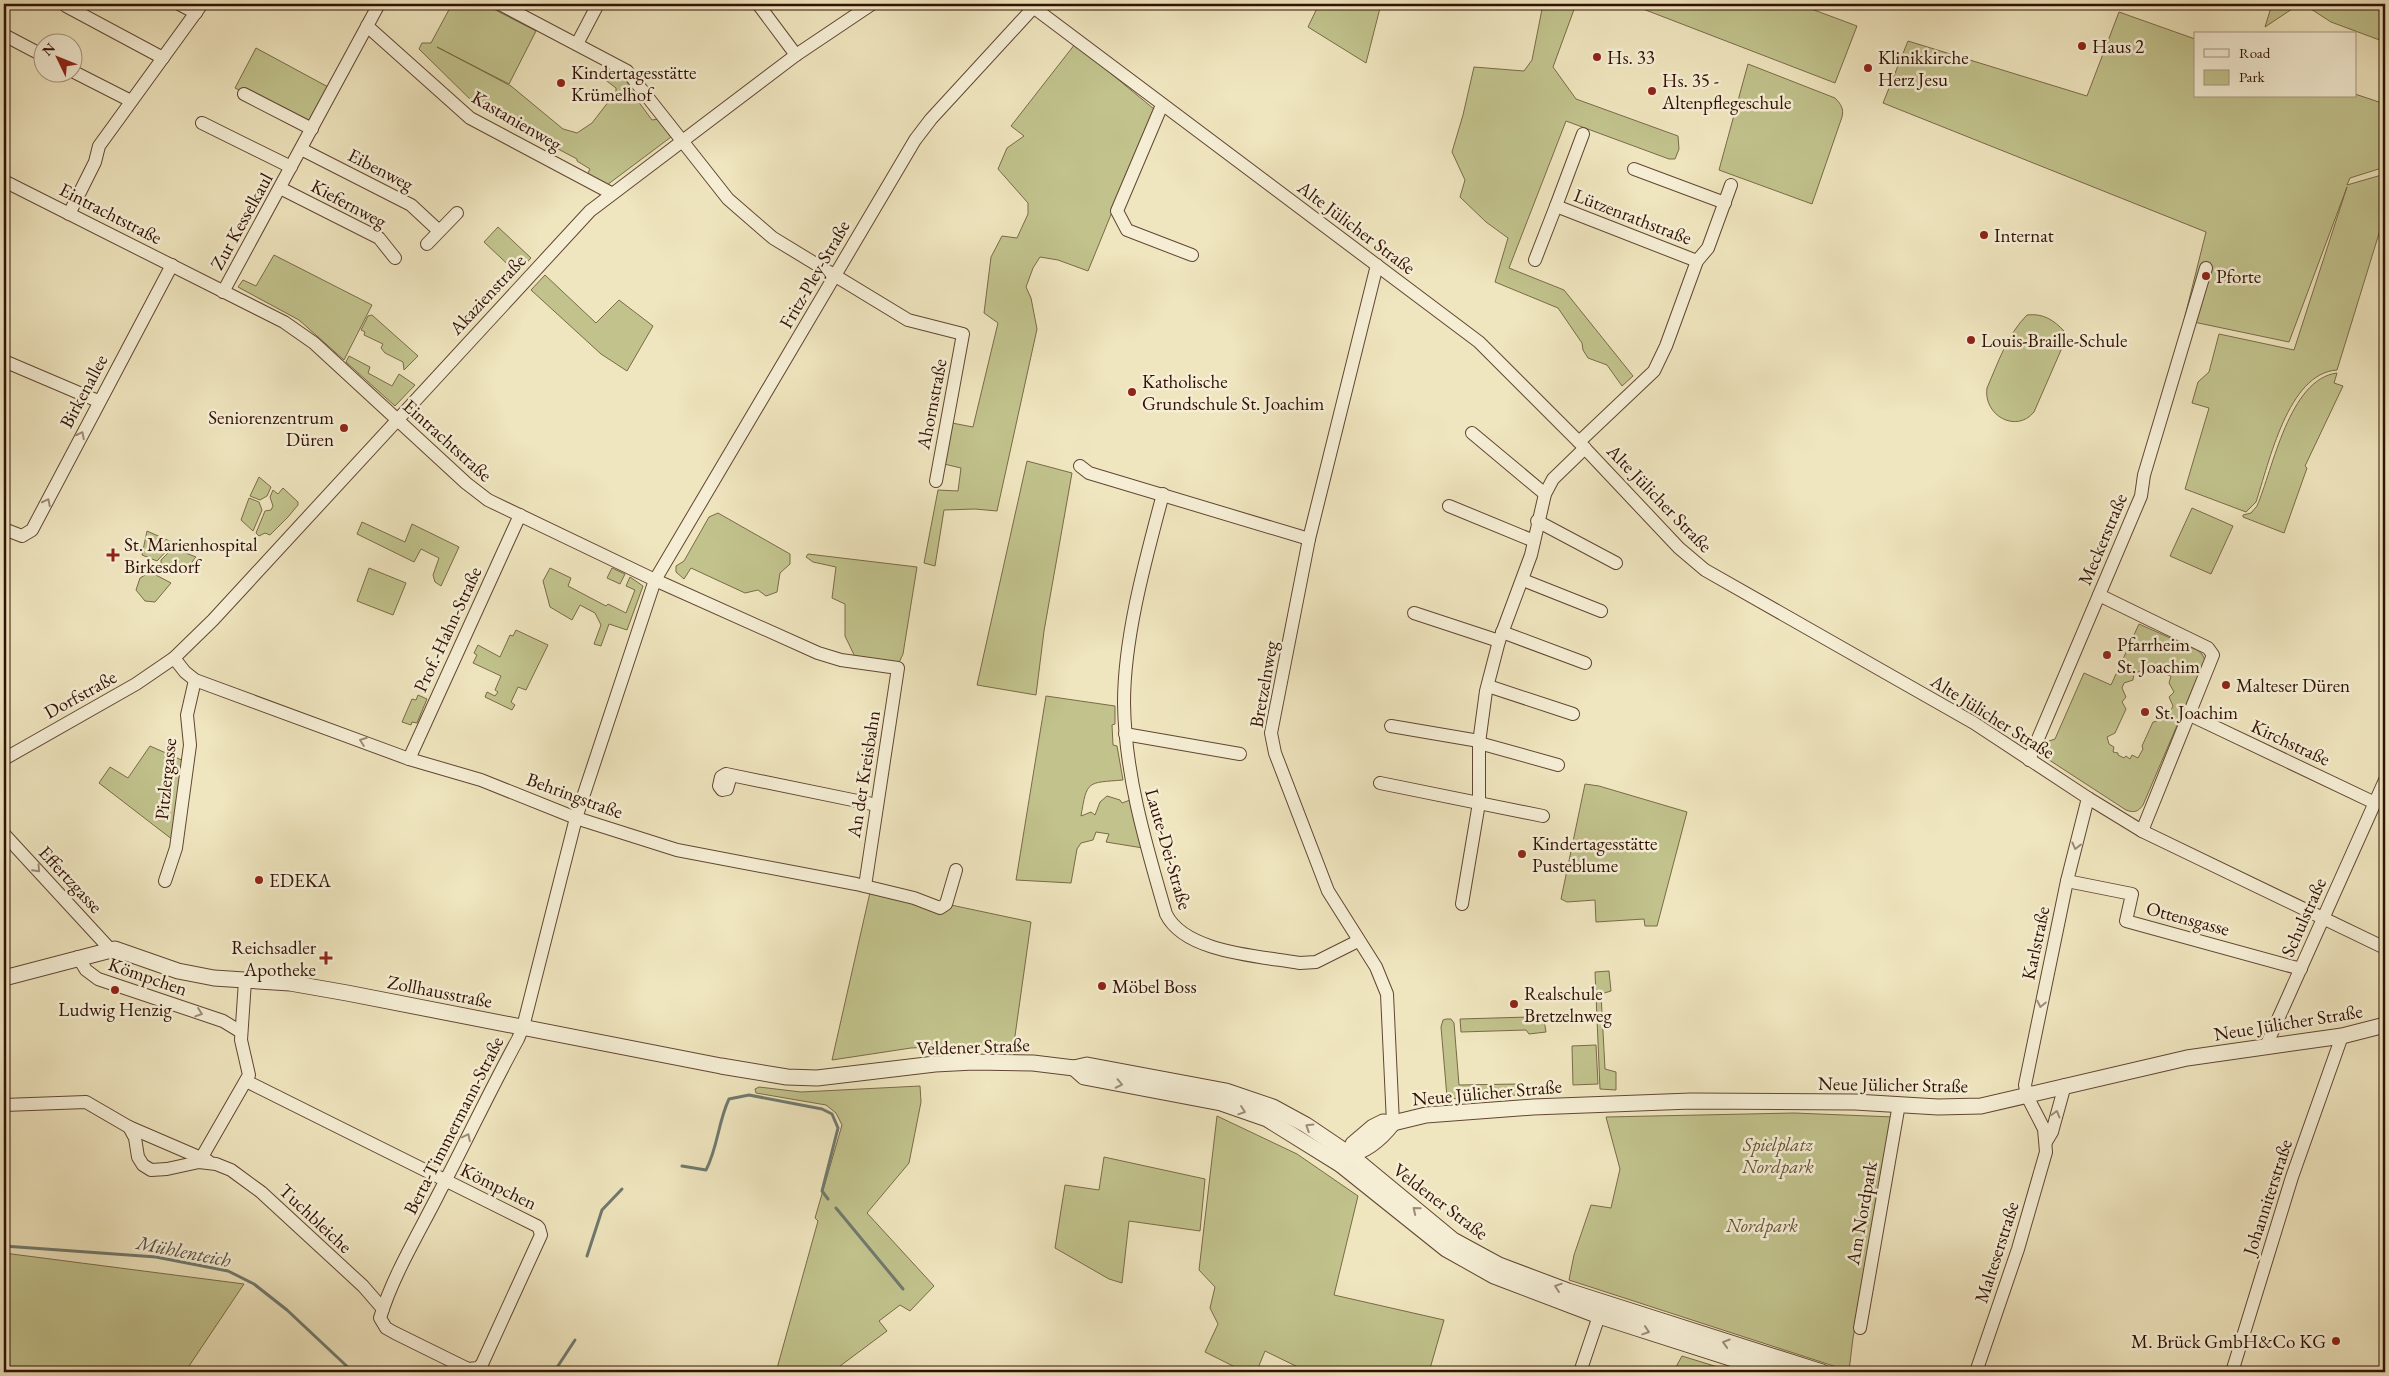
<svg xmlns="http://www.w3.org/2000/svg" width="2389" height="1376" viewBox="0 0 2389 1376" font-family="'EB Garamond',serif">
  <style>
    .green { fill: #c1c28c; stroke: #7a6a48; fill-rule: evenodd }
    .lines { fill: none; stroke-linecap: round; stroke-linejoin: round }
    .stream { stroke: #70796e; stroke-width: 3 }
    .minor-casing { stroke: #614632; stroke-width: 14 }
    .tertiary-casing { stroke: #614632; stroke-width: 17 }
    .minor { stroke: #f5eed5; stroke-width: 12 }
    .tertiary { stroke: #f5eed5; stroke-width: 15 }
    .oneway { stroke: #9d8b77 }
    .poi-dot { fill: #8f2418; stroke: #f5eed5; stroke-width: 2 }
    .labels { text-anchor: middle; stroke-width: 5; stroke-linejoin: round; paint-order: stroke }
    .poi-label { font-size: 19px; fill: #321104; stroke: #f5eed5; text-anchor: start }
    .street-label { font-size: 19px; fill: #321104; stroke: #f5eed5 }
    .park-label { font-size: 19px; font-style: italic; fill: #644f34; stroke: #f5eed5 }
    .water-label { font-size: 20px; font-style: italic; fill: #564e42; stroke: #f5eed5 }
  </style>
  <rect width="100%" height="100%" fill="#efe5be"/>
  <filter id="stains"><feTurbulence type="fractalNoise" baseFrequency=".004" numOctaves="4"/><feColorMatrix values="0 0 0 0 .2 0 0 0 0 .09 0 0 0 0 .02 0 0 0 .5 -.17"/></filter>
  <radialGradient id="worn" r=".72"><stop offset=".6" stop-color="#630" stop-opacity="0"/><stop offset="1" stop-color="#630" stop-opacity=".3"/></radialGradient>
  <g class="green">
    <polygon points="452,4 484,4 536,31 509,84 437,47 511,86 563,129 577,133 592,123 616,92 616,88 604,79 599,71 606,67 621,76 640,96 638,101 652,120 658,119 671,137 607,185 587,175 590,169 577,161 577,159 477,106 419,49 422,43 431,43"/>
    <polygon points="1319,4 1381,4 1366,63 1308,27"/>
    <polygon points="1543,4 1576,4 1553,67 1576,99 1678,136 1679,149 1675,159 1669,159 1566,121 1509,268 1564,290 1633,376 1622,386 1607,365 1588,358 1583,350 1582,343 1558,308 1495,282 1508,238 1486,222 1460,197 1465,180 1452,152 1463,115 1474,67 1524,71 1532,60"/>
    <polygon points="1630,4 1798,4 1857,26 1835,83"/>
    <polygon points="2272,4 2385,4 2385,42 2331,22 2311,9 2295,7 2265,27"/>
    <path d="M2119,12L2195,39V96H2355V94L2385,104V167L2350,178L2347,185L2385,174V214L2337,370C2288,373 2269,463 2256,502L2246,512L2185,489L2209,408L2192,403L2198,382L2209,372L2219,334L2294,350L2347,187L2289,342L2184,320L2206,232L1883,103L1908,41L2087,96Z"/>
    <polygon points="1075,44 1154,109 1088,271 1058,260 1040,257 1033,268 1026,287 1031,298 1037,329 997,511 975,509 944,510 935,566 924,563 938,490 958,491 961,468 944,464 952,423 973,427 998,323 984,313 991,257 1002,236 1017,238 1028,214 1028,203 998,169 1007,148 1024,136 1011,126"/>
    <polygon points="256,48 330,88 309,125 235,88"/>
    <path d="M1748,64L1835,98C1841,104 1844,109 1842,117L1812,204L1719,170Z"/>
    <polygon points="498,227 531,258 517,273 484,242"/>
    <polygon points="274,255 372,305 344,360 299,320 238,287 243,280 256,286"/>
    <polygon points="545,275 596,323 619,300 653,326 627,371 601,354 531,290"/>
    <polygon points="372,315 418,356 404,370 403,362 385,353 381,348 383,344 364,335 365,332 361,330 368,316"/>
    <path d="M2027,315C2043,313 2054,320 2065,332V341L2034,412C2016,434 1983,415 1987,388C1998,363 2007,335 2027,315Z"/>
    <polygon points="349,356 370,367 368,373 392,386 399,374 415,385 395,406 346,362"/>
    <path d="M2337,373L2334,383L2343,386L2305,466L2307,468L2284,533L2243,517V515L2251,513L2257,506C2273,469 2289,379 2337,373Z"/>
    <polygon points="1027,461 1072,473 1044,631 1036,695 977,685"/>
    <polygon points="259,477 271,487 267,496 260,500 250,496"/>
    <polygon points="283,488 298,502 298,505 288,517 270,535 265,533 259,536 256,533 265,511 271,510 273,506 270,497 273,490 278,494"/>
    <polygon points="249,498 259,502 262,510 253,531 241,520"/>
    <polygon points="2192,508 2233,526 2211,574 2170,556"/>
    <polygon points="718,513 790,554 790,564 780,573 777,592 766,596 758,590 745,593 691,568 684,579 676,572 676,566 684,561 709,517"/>
    <polygon points="362,522 405,542 412,524 459,547 441,586 435,582 433,575 439,558 421,549 414,562 357,534"/>
    <polygon points="147,531 174,543 157,561 142,555"/>
    <polygon points="173,548 196,557 185,571 161,563 161,560"/>
    <polygon points="808,554 917,567 903,654 897,667 858,663 845,636 845,604 832,598 836,567 813,562 806,557"/>
    <polygon points="369,568 406,583 393,615 357,601"/>
    <polygon points="550,568 571,578 568,586 606,606 608,604 626,613 635,590 626,586 630,577 643,586 627,630 609,624 601,646 594,644 601,625 595,613 580,605 572,620 550,607 543,581"/>
    <polygon points="612,568 625,574 620,584 607,578"/>
    <polygon points="147,574 154,574 171,583 155,602 145,601 136,590 140,578"/>
    <path d="M2139,624L2197,650L2202,654L2205,660L2143,805C2138,812 2134,813 2126,810L2043,756L2042,750L2046,742L2055,739L2084,673L2111,685ZM2147,665L2152,668L2158,666L2163,669L2165,674L2171,676L2169,683L2174,692L2169,697L2173,706L2171,710L2162,713L2161,720L2153,722L2142,746L2143,749L2138,758L2132,755L2130,759L2126,756L2124,758L2118,755V753L2113,752L2114,747L2109,744L2107,737L2115,733L2126,709L2122,702L2126,697L2122,688L2124,683L2133,680L2134,673L2142,671Z"/>
    <polygon points="516,630 548,645 526,690 518,687 511,702 515,705 512,710 485,697 487,692 495,696 498,692 495,690 501,676 473,663 477,655 474,653 478,645 500,657 510,635 513,636"/>
    <polygon points="418,695 427,699 417,723 412,722 411,725 402,722 412,699 416,700"/>
    <path d="M1046,696L1115,706V724L1112,725L1113,745L1117,746L1123,780C1087,783 1087,780 1081,816L1091,812L1095,815L1100,802L1107,796L1120,800L1122,803L1130,800L1143,848L1106,842L1109,834L1096,832L1093,840L1081,843L1077,849L1071,883L1016,880Z"/>
    <polygon points="150,746 184,761 173,840 99,783 110,767 128,778"/>
    <polygon points="1585,784 1599,786 1687,812 1657,926 1645,926 1644,919 1596,922 1595,900 1567,902 1561,899"/>
    <polygon points="871,888 1031,922 1014,1043 911,1048 832,1060"/>
    <polygon points="1609,971 1611,991 1601,994 1605,1069 1616,1072 1616,1090 1600,1089 1595,972"/>
    <polygon points="1529,1017 1529,1022 1544,1020 1546,1032 1529,1034 1526,1030 1461,1032 1460,1019"/>
    <polygon points="1446,1019 1451,1019 1454,1023 1459,1085 1517,1084 1520,1090 1517,1095 1450,1099 1447,1097 1441,1027 1443,1020"/>
    <polygon points="1596,1045 1598,1084 1573,1085 1572,1046"/>
    <polygon points="920,1086 921,1102 909,1163 867,1213 934,1286 910,1311 900,1305 879,1321 887,1331 832,1372 776,1372 818,1221 815,1218 842,1125 836,1113 826,1105 756,1093 755,1089 759,1087 801,1092"/>
    <polygon points="1794,1113 1894,1117 1853,1338 1849,1371 1569,1280 1574,1255 1591,1205 1611,1208 1620,1169 1606,1117"/>
    <polygon points="1217,1116 1297,1154 1358,1196 1334,1295 1444,1320 1429,1372 1308,1372 1265,1351 1258,1368 1264,1372 1245,1372 1205,1352 1218,1324 1210,1308 1215,1287 1199,1270"/>
    <polygon points="1104,1157 1205,1179 1200,1231 1129,1221 1122,1283 1109,1279 1055,1248 1065,1185 1099,1190"/>
    <polygon points="4,1253 244,1284 185,1372 4,1372"/>
    <polygon points="1682,1356 1734,1372 1677,1372 1677,1365"/>
  </g>
  <g class="lines">
    <g class="stream">
      <path d="M682,1166L706,1170C718,1147 718,1122 729,1099L749,1095L822,1109L832,1114L838,1128L822,1191L828,1199"/>
      <polyline points="836,1208 903,1289"/>
      <polyline points="4,1246 156,1257 228,1271 254,1284 287,1310 353,1372"/>
      <polyline points="587,1256 602,1210 622,1189"/>
      <polyline points="554,1372 575,1340"/>
    </g>
    <defs>
      <g id="minor">
        <polyline points="179,4 196,13"/>
        <polyline points="500,4 627,71 728,199 773,238 908,320 963,334 936,481"/>
        <polyline points="758,4 796,55"/>
        <polyline points="1029,4 1479,342 1579,442 1679,548 1705,570 1974,723 2088,798 2142,831 2385,948"/>
        <polyline points="66,6 163,58"/>
        <polyline points="367,26 470,118 611,193"/>
        <polyline points="4,35 42,55"/>
        <polyline points="577,44 598,4"/>
        <polyline points="72,71 131,101"/>
        <polyline points="244,94 312,129"/>
        <polyline points="1162,105 1117,211 1127,230 1192,255"/>
        <polyline points="202,123 291,167"/>
        <polyline points="301,149 411,205 439,231"/>
        <polyline points="1634,169 1725,203"/>
        <polyline points="4,181 284,322 314,343 466,483 488,500 655,580 818,653 841,660 898,668 865,886"/>
        <polyline points="280,188 379,238 395,258"/>
        <polyline points="1556,206 1583,134"/>
        <polyline points="69,214 95,162 99,146 202,4"/>
        <polyline points="427,244 457,213"/>
        <polyline points="1535,260 1556,206 1697,261"/>
        <polyline points="1377,265 1309,539 1271,733 1275,753 1328,891 1376,967 1387,994 1393,1123"/>
        <polyline points="223,292 379,4"/>
        <polyline points="4,361 98,401"/>
        <polyline points="1472,433 1545,494"/>
        <polyline points="1579,442 1654,371 1666,346 1697,261 1708,248 1731,185"/>
        <polyline points="1080,466 1089,473 1309,539"/>
        <path d="M1163,494C1146,558 1124,636 1124,703C1125,776 1146,845 1166,914C1185,953 1260,956 1300,963L1316,962L1358,941"/>
        <polyline points="1449,506 1534,541"/>
        <polyline points="1537,521 1616,563"/>
        <polyline points="4,529 22,536 32,530 172,265"/>
        <polyline points="1523,580 1601,611"/>
        <polyline points="2099,595 2208,648 2213,655 2142,831"/>
        <polyline points="1414,613 1499,641"/>
        <polyline points="1502,632 1585,663"/>
        <polyline points="174,658 185,672 195,680 409,759 481,780 576,818 677,850 856,884 914,898 940,908 946,904 956,870"/>
        <polyline points="1488,686 1573,714"/>
        <polyline points="2190,715 2375,803"/>
        <polyline points="1391,726 1479,741"/>
        <polyline points="1125,734 1240,754"/>
        <polyline points="1479,743 1558,765"/>
        <polyline points="4,759 136,684 174,658 213,620 590,211 796,55 872,4"/>
        <polyline points="409,759 520,515"/>
        <polyline points="2029,760 2141,496 2144,475 2206,268"/>
        <polyline points="731,775 727,789 722,790 719,786 721,777 726,774 877,805"/>
        <polyline points="1380,783 1543,816"/>
        <polyline points="4,834 110,949"/>
        <polyline points="165,881 176,848 190,745 187,715 195,680"/>
        <polyline points="2067,881 2132,894 2126,921 2301,969"/>
        <polyline points="1462,904 1479,803 1479,743 1486,691 1499,641 1531,555 1545,494 1553,479 1585,448"/>
        <polyline points="78,957 86,970 98,979 223,1021 241,1032"/>
        <polyline points="2266,1046 2385,780"/>
        <path d="M246,1081L537,1226L539,1228L541,1235L482,1364L478,1368L468,1369L395,1333L386,1328L380,1318C393,1275 419,1233 439,1193C466,1142 490,1090 518,1039L523,1027L576,818L655,580L915,140L931,119L1034,7"/>
        <polyline points="4,1105 86,1102 129,1127 135,1138 138,1157 143,1165 151,1170 167,1169 199,1162 216,1164 231,1170 261,1192 363,1286 383,1309"/>
        <polyline points="129,1127 208,1161"/>
        <polyline points="2046,1142 2052,1132 2065,1085"/>
        <polyline points="199,1162 249,1075 241,1040 245,981"/>
        <polyline points="1860,1328 1899,1104"/>
        <polyline points="1580,1372 1602,1307"/>
        <polyline points="1976,1372 2018,1249 2046,1152 2044,1129 2027,1096 2025,1085 2067,881 2088,798"/>
        <polyline points="2232,1372 2292,1177 2342,1036"/>
      </g>
      <g id="tertiary">
        <polyline points="4,978 115,949 178,971 214,978 290,983 347,993 721,1066 787,1077 817,1078 935,1064 974,1062 1033,1063 1074,1068 1087,1065 1226,1091 1273,1107 1306,1125 1349,1154 1453,1240 1499,1265 1568,1291 1822,1372"/>
        <polyline points="1074,1068 1084,1077 1221,1103 1267,1119 1341,1165 1446,1249 1494,1276 1599,1316 1774,1372"/>
        <path d="M1349,1154C1367,1151 1382,1137 1393,1123"/>
        <polyline points="1341,1165 1349,1154 1353,1144 1373,1127 1383,1122 1393,1123 1426,1115 1533,1107 1691,1101 1855,1102 1938,1107 1981,1106 2187,1058 2342,1036 2385,1025"/>
      </g>
    </defs>
    <use href="#minor" class="minor-casing"/>
    <use href="#tertiary" class="tertiary-casing"/>
    <use href="#minor" class="minor"/>
    <use href="#tertiary" class="tertiary"/>
  </g>
  <defs><path id="oneway-chevron" d="M-2-3.5L2.5 0L-2 3.5" fill="none" stroke-width="1.6" stroke-linecap="round" stroke-linejoin="round" transform="scale(1.25)"/></defs>
  <g class="oneway">
    <use href="#oneway-chevron" transform="translate(81 435) rotate(-63)"/>
    <use href="#oneway-chevron" transform="translate(47 502) rotate(-63)"/>
    <use href="#oneway-chevron" transform="translate(363 741) rotate(-160)"/>
    <use href="#oneway-chevron" transform="translate(2076 846) rotate(104)"/>
    <use href="#oneway-chevron" transform="translate(37 869) rotate(47)"/>
    <use href="#oneway-chevron" transform="translate(2041 1004) rotate(102)"/>
    <use href="#oneway-chevron" transform="translate(199 1013) rotate(19)"/>
    <use href="#oneway-chevron" transform="translate(1119 1084) rotate(12)"/>
    <use href="#oneway-chevron" transform="translate(1242 1111) rotate(19)"/>
    <use href="#oneway-chevron" transform="translate(2056 1114) rotate(-75)"/>
    <use href="#oneway-chevron" transform="translate(1309 1127) rotate(-148)"/>
    <use href="#oneway-chevron" transform="translate(467 1137) rotate(-64)"/>
    <use href="#oneway-chevron" transform="translate(1416 1210) rotate(-141)"/>
    <use href="#oneway-chevron" transform="translate(1558 1287) rotate(-161)"/>
    <use href="#oneway-chevron" transform="translate(1646 1331) rotate(18)"/>
    <use href="#oneway-chevron" transform="translate(1726 1343) rotate(-163)"/>
  </g>
  <g class="poi-dot">
    <circle cx="2082" cy="46" r="5"/>
    <circle cx="1597" cy="57" r="5"/>
    <circle cx="1868" cy="68" r="5"/>
    <circle cx="561" cy="83" r="5"/>
    <circle cx="1652" cy="91" r="5"/>
    <circle cx="1984" cy="235" r="5"/>
    <circle cx="2206" cy="276" r="5"/>
    <circle cx="1971" cy="340" r="5"/>
    <circle cx="1132" cy="392" r="5"/>
    <circle cx="344" cy="428" r="5"/>
    <path d="M110.5 547.5h5v5h5v5h-5v5h-5v-5h-5v-5h5z"/>
    <circle cx="2107" cy="655" r="5"/>
    <circle cx="2226" cy="685" r="5"/>
    <circle cx="2145" cy="712" r="5"/>
    <circle cx="1522" cy="854" r="5"/>
    <circle cx="259" cy="880" r="5"/>
    <path d="M323.5 950.5h5v5h5v5h-5v5h-5v-5h-5v-5h5z"/>
    <circle cx="1102" cy="986" r="5"/>
    <circle cx="115" cy="990" r="5"/>
    <circle cx="1514" cy="1004" r="5"/>
    <circle cx="2336" cy="1341" r="5"/>
  </g>
  <g class="labels">
    <g class="poi-label">
      <text x="2092" y="53">Haus 2</text>
      <text x="1607" y="64">Hs. 33</text>
      <text x="1878" y="64">Klinikkirche<tspan x="1878" dy="22">Herz Jesu</tspan></text>
      <text x="571" y="79">Kindertagesstätte<tspan x="571" dy="22">Krümelhof</tspan></text>
      <text x="1662" y="87">Hs. 35 -<tspan x="1662" dy="22">Altenpflegeschule</tspan></text>
      <text x="1994" y="242">Internat</text>
      <text x="2216" y="283">Pforte</text>
      <text x="1981" y="347">Louis-Braille-Schule</text>
      <text x="1142" y="388">Katholische<tspan x="1142" dy="22">Grundschule St. Joachim</tspan></text>
      <text x="334" y="424" text-anchor="end">Seniorenzentrum<tspan x="334" dy="22">Düren</tspan></text>
      <text x="124" y="551">St. Marienhospital<tspan x="124" dy="22">Birkesdorf</tspan></text>
      <text x="2117" y="651">Pfarrheim<tspan x="2117" dy="22">St. Joachim</tspan></text>
      <text x="2236" y="692">Malteser Düren</text>
      <text x="2155" y="719">St. Joachim</text>
      <text x="1532" y="850">Kindertagesstätte<tspan x="1532" dy="22">Pusteblume</tspan></text>
      <text x="269" y="887">EDEKA</text>
      <text x="316" y="954" text-anchor="end">Reichsadler<tspan x="316" dy="22">Apotheke</tspan></text>
      <text x="1112" y="993">Möbel Boss</text>
      <text x="1524" y="1000">Realschule<tspan x="1524" dy="22">Bretzelnweg</tspan></text>
      <text x="115" y="1016" text-anchor="middle">Ludwig Henzig</text>
      <text x="2326" y="1348" text-anchor="end">M. Brück GmbH&amp;Co KG</text>
    </g>
    <g class="street-label">
      <text transform="translate(517 120) rotate(30)" y="7">Kastanienweg</text>
      <text transform="translate(381 169) rotate(27)" y="7">Eibenweg</text>
      <text transform="translate(349 203) rotate(28)" y="7">Kiefernweg</text>
      <text transform="translate(111 213) rotate(27)" y="7">Eintrachtstraße</text>
      <text transform="translate(1633 216) rotate(21)" y="7">Lützenrathstraße</text>
      <text transform="translate(241 221) rotate(-61)" y="7">Zur Kesselkaul</text>
      <text transform="translate(1357 227) rotate(37)" y="7">Alte Jülicher Straße</text>
      <text transform="translate(814 274) rotate(-60)" y="7">Fritz-Pley-Straße</text>
      <text transform="translate(487 294) rotate(-47)" y="7">Akazienstraße</text>
      <text transform="translate(83 391) rotate(-62)" y="7">Birkenallee</text>
      <text transform="translate(931 404) rotate(-79)" y="7">Ahornstraße</text>
      <text transform="translate(448 440) rotate(42)" y="7">Eintrachtstraße</text>
      <text transform="translate(1660 498) rotate(46)" y="7">Alte Jülicher Straße</text>
      <text transform="translate(2102 539) rotate(-67)" y="7">Meckerstraße</text>
      <text transform="translate(447 629) rotate(-65)" y="7">Prof.-Hahn-Straße</text>
      <text transform="translate(1263 684) rotate(-80)" y="7">Bretzelnweg</text>
      <text transform="translate(80 694) rotate(-29)" y="7">Dorfstraße</text>
      <text transform="translate(1993 716) rotate(32)" y="7">Alte Jülicher Straße</text>
      <text transform="translate(2291 742) rotate(25)" y="7">Kirchstraße</text>
      <text transform="translate(863 774) rotate(-81)" y="7">An der Kreisbahn</text>
      <text transform="translate(165 779) rotate(-84)" y="7">Pitzlergasse</text>
      <text transform="translate(575 795) rotate(20)" y="7">Behringstraße</text>
      <text transform="translate(1169 849) rotate(74)" y="7">Laute-Dei-Straße</text>
      <text transform="translate(71 879) rotate(47)" y="7">Effertzgasse</text>
      <text transform="translate(2303 917) rotate(-66)" y="7">Schulstraße</text>
      <text transform="translate(2188 918) rotate(15)" y="7">Ottensgasse</text>
      <text transform="translate(2035 943) rotate(-78)" y="7">Karlstraße</text>
      <text transform="translate(148 976) rotate(19)" y="7">Kömpchen</text>
      <text transform="translate(440 991) rotate(11)" y="7">Zollhausstraße</text>
      <text transform="translate(2288 1022) rotate(-9)" y="7">Neue Jülicher Straße</text>
      <text transform="translate(973 1046) rotate(-2)" y="7">Veldener Straße</text>
      <text transform="translate(1893 1084) rotate(1)" y="7">Neue Jülicher Straße</text>
      <text transform="translate(1487 1092) rotate(-5)" y="7">Neue Jülicher Straße</text>
      <text transform="translate(453 1125) rotate(-63)" y="7">Berta-Timmermann-Straße</text>
      <text transform="translate(499 1186) rotate(26)" y="7">Kömpchen</text>
      <text transform="translate(2267 1197) rotate(-72)" y="7">Johanniterstraße</text>
      <text transform="translate(1441 1201) rotate(37)" y="7">Veldener Straße</text>
      <text transform="translate(1861 1213) rotate(-80)" y="7">Am Nordpark</text>
      <text transform="translate(316 1218) rotate(43)" y="7">Tuchbleiche</text>
      <text transform="translate(1996 1252) rotate(-72)" y="7">Malteserstraße</text>
    </g>
    <g class="park-label">
      <text x="1778" y="1151">Spielplatz<tspan x="1778" dy="22">Nordpark</tspan></text>
      <text x="1762" y="1232">Nordpark</text>
    </g>
    <g class="water-label">
      <text transform="translate(184 1251) rotate(11)" y="7">Mühlenteich</text>
    </g>
  </g>
  <rect width="2389" height="1376" fill="none" stroke="#efe5be" stroke-width="20"/>
  <rect x="5" y="5" width="2379" height="1366" fill="none" stroke="#321104" stroke-width="2.5"/>
  <rect x="10" y="10" width="2369" height="1356" fill="none" stroke="#321104"/>
  <rect x="2194" y="32" width="162" height="65" fill="#f5eed5" stroke="#a79681"/>
  <rect x="2204" y="49" width="25" height="8" fill="#f5eed5" stroke="#a79681"/>
  <text x="2239" y="58" font-size="15" fill="#321104">Road</text>
  <rect x="2204" y="70" width="25" height="15" fill="#c1c28c" stroke="#a79681"/>
  <text x="2239" y="82" font-size="15" fill="#321104">Park</text>
  <g transform="translate(58 58) rotate(313)"><circle r="24" fill="#f5eed5" stroke="#a79681"/>
  <path d="M0-4L9 19L0 12L-9 19Z" fill="#8f2418"/>
  <text y="-8" font-size="14" font-weight="bold" text-anchor="middle" fill="#321104">N</text>
  </g>
  <rect width="100%" height="100%" filter="url(#stains)"/>
  <rect width="100%" height="100%" fill="url(#worn)"/>
</svg>
